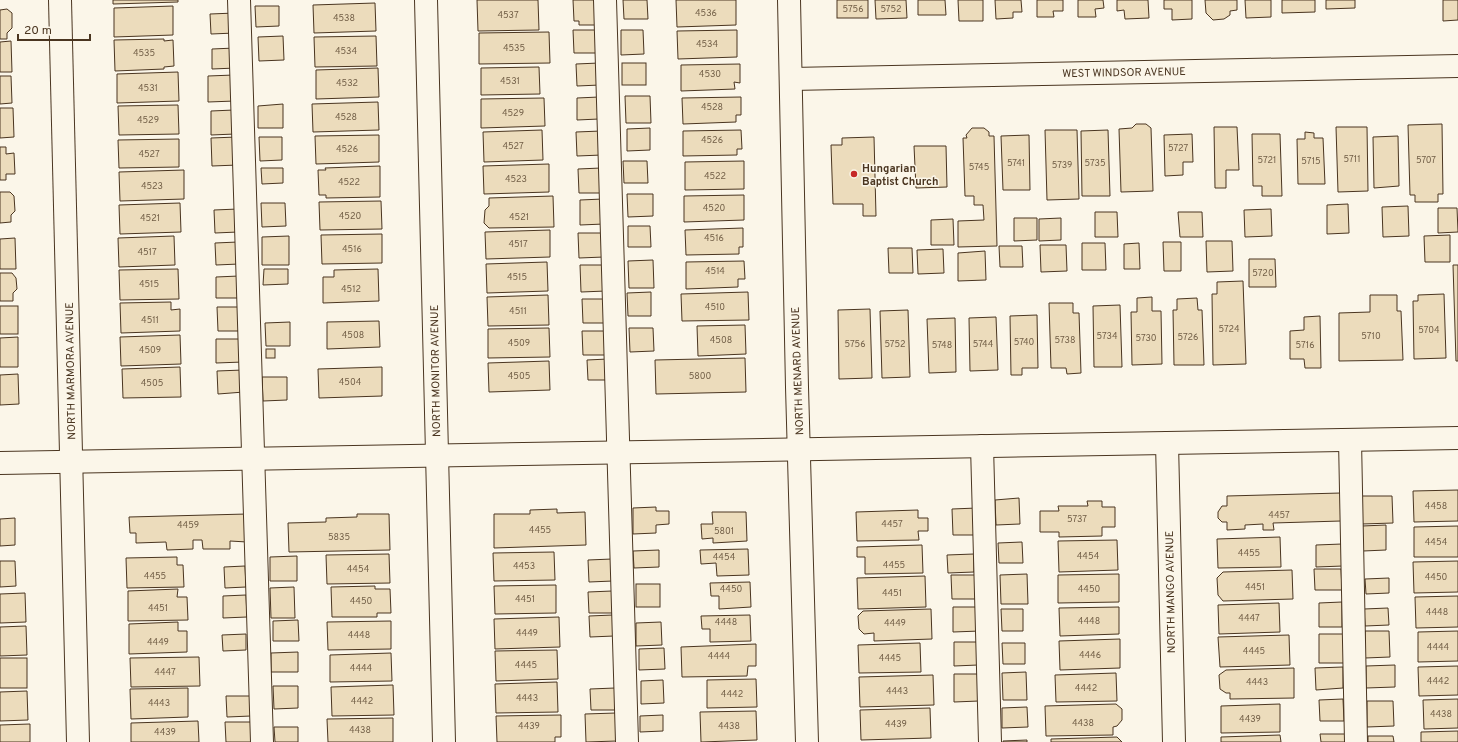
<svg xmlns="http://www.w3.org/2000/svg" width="1458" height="742" viewBox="0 0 1458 742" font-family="Overpass,sans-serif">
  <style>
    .building { fill: #ecdcbc; stroke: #4a3520 }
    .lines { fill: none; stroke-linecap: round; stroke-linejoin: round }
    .minor-casing { stroke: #4a3520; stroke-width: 24 }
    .minor { stroke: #fbf6e9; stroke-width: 22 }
    .poi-dot { fill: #c62828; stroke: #fbf6e9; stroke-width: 1.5 }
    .labels { text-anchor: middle; stroke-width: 3; stroke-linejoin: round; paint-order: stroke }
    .number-label { font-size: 9px; fill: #725f47 }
    .street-label { font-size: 11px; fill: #4a3520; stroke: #fbf6e9 }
    .poi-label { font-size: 11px; font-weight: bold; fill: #4a3520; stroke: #fbf6e9; text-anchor: start }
  </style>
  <rect width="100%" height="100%" fill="#fbf6e9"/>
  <g class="building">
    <polygon points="113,0 178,0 178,2 113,4"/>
    <polygon points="477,0 538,0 539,30 478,31"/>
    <polygon points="573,0 599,0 600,25 579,25 579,21 574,21"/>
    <polygon points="623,0 647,0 648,19 624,19"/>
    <polygon points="676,0 736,0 736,25 677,27"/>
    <rect x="837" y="0" width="31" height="18"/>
    <polygon points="875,0 906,0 907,18 876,19"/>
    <polygon points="918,0 945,0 946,15 918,15"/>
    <polygon points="958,0 983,0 983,21 959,21"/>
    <polygon points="995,0 1021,0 1022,12 1013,12 1013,18 996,19"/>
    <polygon points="1037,0 1063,0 1063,11 1053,11 1054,17 1037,17"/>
    <polygon points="1078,0 1103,0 1104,8 1095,9 1096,17 1078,17"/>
    <polygon points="1117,0 1148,0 1149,18 1125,19 1124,10 1117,11"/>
    <polygon points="1164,0 1192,0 1192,19 1172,20 1172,9 1164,9"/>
    <polygon points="1205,0 1237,0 1237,10 1230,11 1230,15 1224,19 1213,20 1206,13"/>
    <polygon points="1245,0 1271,0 1271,17 1246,18"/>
    <polygon points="1282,0 1315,0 1315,12 1282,13"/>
    <polygon points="1326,0 1355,0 1355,8 1326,9"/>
    <polygon points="1443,0 1458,0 1458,20 1443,21"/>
    <polygon points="375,3 376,31 314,33 313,5"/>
    <polygon points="173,6 173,35 114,37 114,8"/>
    <polygon points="255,6 279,6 279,26 256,27"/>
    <polygon points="7,9 12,13 12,28 7,33 7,39 0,39 0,10"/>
    <polygon points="235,13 235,33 211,34 210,14"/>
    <polygon points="573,30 599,30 599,53 574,53"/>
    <polygon points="621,30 643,30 644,54 621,55"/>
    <polygon points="737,30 737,57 678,59 677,31"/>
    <polygon points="549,32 550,63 479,64 479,33"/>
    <polygon points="283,36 284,60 259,61 258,37"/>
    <polygon points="376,36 377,66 315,67 314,37"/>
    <polygon points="164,39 164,41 173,40 174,66 164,67 164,69 115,71 114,40"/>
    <polygon points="11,41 12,72 0,72 0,42"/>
    <polygon points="235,48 236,68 212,69 212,49"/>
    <polygon points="599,63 600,85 577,86 576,64"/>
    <rect x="622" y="63" width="24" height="22"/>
    <polygon points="740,64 740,83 734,82 735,89 681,91 681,65"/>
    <polygon points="539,67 540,94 481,95 481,68"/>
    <polygon points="378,68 379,97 316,99 316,70"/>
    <polygon points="178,72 179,101 117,103 117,74"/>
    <polygon points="234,75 235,101 208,102 208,76"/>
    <polygon points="0,76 11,76 12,103 0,104"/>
    <polygon points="625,96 650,96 651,123 626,123"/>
    <polygon points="599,97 599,119 577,120 577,98"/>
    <polygon points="741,97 741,115 736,115 736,122 683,124 682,98"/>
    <polygon points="544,98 545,126 481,128 481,99"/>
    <polygon points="378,102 379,130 313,132 312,104"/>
    <polygon points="283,104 283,128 258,128 258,106"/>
    <polygon points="178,105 179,134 119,135 118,106"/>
    <polygon points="0,108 13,108 14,137 0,138"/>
    <polygon points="234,110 235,134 211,135 211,111"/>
    <polygon points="1136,124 1146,124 1151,128 1153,191 1121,192 1119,129 1132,128"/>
    <polygon points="1442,124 1443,194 1438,194 1438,202 1415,202 1415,195 1410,195 1408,125"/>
    <polygon points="1214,127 1237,127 1239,170 1226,170 1226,188 1215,188"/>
    <polygon points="1336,127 1367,127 1368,191 1338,192"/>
    <polygon points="650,128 650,150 627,151 627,129"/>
    <polygon points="972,128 984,128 989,132 989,136 994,136 997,246 958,247 958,221 984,220 983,205 974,205 974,196 965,196 963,138 967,138 966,135"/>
    <polygon points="542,130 543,160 484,162 483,132"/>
    <polygon points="741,130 742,149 737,149 737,155 683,156 683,131"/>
    <polygon points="1045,130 1077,130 1079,199 1047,200"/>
    <polygon points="1108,130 1110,196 1082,196 1081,131"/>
    <polygon points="601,131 602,155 577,156 576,132"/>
    <polygon points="1305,132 1314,133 1314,138 1323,138 1325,184 1298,184 1297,139 1305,139"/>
    <polygon points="1192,134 1193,162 1183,162 1183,175 1165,176 1164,135"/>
    <polygon points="1252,134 1280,134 1282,196 1262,196 1262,186 1253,186"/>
    <polygon points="379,135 379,162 316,164 315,136"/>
    <polygon points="1029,135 1030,190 1003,190 1001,136"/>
    <polygon points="1398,136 1399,186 1374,188 1373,137"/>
    <polygon points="237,137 238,165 212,166 211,138"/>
    <polygon points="259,137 282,137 282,160 260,161"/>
    <polygon points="874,137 876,216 863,216 863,204 833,204 831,145 842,145 842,138"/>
    <polygon points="179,139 179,167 119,168 118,140"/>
    <polygon points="914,146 946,146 947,187 916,188"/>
    <polygon points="0,147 6,147 6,154 14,153 15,174 6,174 6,180 0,180"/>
    <polygon points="623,161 647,161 648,183 624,183"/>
    <polygon points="744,161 744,189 685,190 685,162"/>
    <polygon points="549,164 549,192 484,194 483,166"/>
    <polygon points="380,166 380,197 326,198 326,195 319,195 318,170 326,170 325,168"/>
    <polygon points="261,168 283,168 283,183 262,184"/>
    <polygon points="601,168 602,193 579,193 578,169"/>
    <polygon points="184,170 184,199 120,201 119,172"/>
    <polygon points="0,192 10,192 14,196 15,211 11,215 11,222 0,223"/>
    <polygon points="627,194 653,194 653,216 628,217"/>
    <polygon points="744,195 744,220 684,222 684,196"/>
    <polygon points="553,196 554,227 489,228 484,223 485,210 489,206 489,198"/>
    <polygon points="603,199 604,224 580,225 580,200"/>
    <polygon points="381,201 382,229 320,230 319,202"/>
    <polygon points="180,203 181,232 120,234 119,205"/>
    <polygon points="261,203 285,203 286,226 262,227"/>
    <polygon points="1348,204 1349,233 1327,234 1327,205"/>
    <polygon points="1408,206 1409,236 1383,237 1382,207"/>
    <polygon points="1438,208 1457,208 1458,232 1438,233"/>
    <polygon points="238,209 238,232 215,233 214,210"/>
    <polygon points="1271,209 1272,236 1245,237 1244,210"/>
    <polygon points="1095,212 1117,212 1118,237 1095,237"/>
    <polygon points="1178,212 1202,212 1203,237 1180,237"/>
    <polygon points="1014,218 1037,218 1037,240 1014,241"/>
    <polygon points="1061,218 1061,240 1039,241 1039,219"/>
    <polygon points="953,219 954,245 931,245 931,220"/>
    <polygon points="628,226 650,226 651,247 628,247"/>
    <polygon points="743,228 743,247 739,247 739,254 686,255 685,230"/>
    <polygon points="550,230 550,257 486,259 485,232"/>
    <polygon points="578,233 604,233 604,257 579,258"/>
    <polygon points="382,234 382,263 322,264 321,235"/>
    <polygon points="1450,235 1450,262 1425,262 1424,236"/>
    <polygon points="174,236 175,265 119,267 118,238"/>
    <polygon points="289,236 289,265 262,265 262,237"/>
    <polygon points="15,238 16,269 0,269 0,239"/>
    <polygon points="1206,241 1232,241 1233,271 1207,272"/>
    <polygon points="238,242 239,264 216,265 215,243"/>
    <polygon points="1163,242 1181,242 1181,271 1164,271"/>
    <polygon points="1082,243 1105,243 1106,270 1082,270"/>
    <polygon points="1139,243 1140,269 1124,269 1124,244"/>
    <polygon points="1040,245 1066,245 1067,271 1041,272"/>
    <polygon points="999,246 1022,246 1023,267 1000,267"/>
    <polygon points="888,248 912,248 913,273 889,273"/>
    <polygon points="943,249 944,273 918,274 917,250"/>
    <polygon points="985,251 986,280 958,281 958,253"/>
    <polygon points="1249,259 1275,259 1276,287 1249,287"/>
    <polygon points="653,260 654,288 629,288 628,261"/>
    <polygon points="744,261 745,279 738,279 738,287 686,289 686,262"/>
    <polygon points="547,262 548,291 487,293 486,264"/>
    <polygon points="580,265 605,265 606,291 581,292"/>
    <polygon points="1453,265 1458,265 1458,361 1456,361"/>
    <polygon points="178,269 179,299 120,300 119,270"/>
    <polygon points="264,269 288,269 288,284 263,285"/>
    <polygon points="378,269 379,301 323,303 323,277 334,277 334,270"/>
    <polygon points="0,273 12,273 16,278 17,289 13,293 13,301 0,301"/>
    <polygon points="239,276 239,298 216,298 216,277"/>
    <polygon points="1243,281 1246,364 1213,365 1212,294 1217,294 1217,282"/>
    <polygon points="651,292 651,316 628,316 627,293"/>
    <polygon points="748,292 749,320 682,321 681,294"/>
    <polygon points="1444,294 1446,358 1414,359 1413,301 1418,301 1418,295"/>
    <polygon points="548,295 549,325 488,326 487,297"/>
    <polygon points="1370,295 1397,295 1397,311 1401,311 1403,360 1339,361 1339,313 1370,312"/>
    <polygon points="1152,297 1152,311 1161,311 1162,364 1132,365 1131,312 1137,312 1137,298"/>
    <polygon points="1197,298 1198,310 1202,310 1204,365 1174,365 1173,310 1177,310 1177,299"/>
    <polygon points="582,299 605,299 605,323 583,323"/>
    <polygon points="171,302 171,310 180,309 180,331 121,333 120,303"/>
    <polygon points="1049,303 1073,303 1073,313 1079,313 1081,373 1067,374 1066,368 1051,368"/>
    <polygon points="1120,305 1122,367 1094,367 1093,306"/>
    <rect x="0" y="306" width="18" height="28"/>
    <polygon points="217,307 241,307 241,331 218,331"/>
    <polygon points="870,309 872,378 839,379 838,310"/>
    <polygon points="908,310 910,377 882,378 880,311"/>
    <polygon points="1037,315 1038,368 1022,368 1022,375 1011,375 1010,316"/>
    <polygon points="1320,316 1321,368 1305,368 1304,359 1290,359 1290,331 1304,330 1304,317"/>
    <polygon points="996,317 998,370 970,371 969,318"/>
    <polygon points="955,318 956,372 929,373 927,319"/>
    <polygon points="379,321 380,347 327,349 327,322"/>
    <polygon points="290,322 290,346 266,346 265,323"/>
    <polygon points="745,325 746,354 698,356 697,326"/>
    <polygon points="549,328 550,357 488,358 488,329"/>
    <polygon points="629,328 653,328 654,351 630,352"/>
    <polygon points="582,331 606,331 607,355 583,355"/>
    <polygon points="180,335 181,364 121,366 120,337"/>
    <polygon points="18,337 18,367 0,367 0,338"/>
    <polygon points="216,339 243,339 243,362 216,363"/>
    <rect x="266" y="349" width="9" height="9"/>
    <polygon points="745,358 746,392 656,394 655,360"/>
    <polygon points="608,359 608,380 588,380 587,360"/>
    <polygon points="549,361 550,390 489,392 488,363"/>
    <polygon points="180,367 181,397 123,398 122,369"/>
    <polygon points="382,367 382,396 319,398 318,369"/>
    <polygon points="243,370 244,392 218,394 217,371"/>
    <polygon points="18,374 19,404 0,405 0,375"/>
    <polygon points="262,377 287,377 287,400 263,401"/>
    <polygon points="1458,490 1458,521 1414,522 1413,491"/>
    <polygon points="1341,493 1341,521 1273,523 1274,530 1263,530 1263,524 1245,525 1245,529 1227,530 1227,522 1222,522 1218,518 1218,512 1222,506 1227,506 1227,496"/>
    <polygon points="1361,496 1392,496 1393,523 1362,524"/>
    <polygon points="1019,498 1020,524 996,525 995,500"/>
    <polygon points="1087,501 1102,501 1102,507 1115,507 1115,527 1102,527 1102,536 1059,537 1059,532 1040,532 1040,511 1059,511 1058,506 1088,506"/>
    <polygon points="656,507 656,511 669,511 669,524 656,525 656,533 633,534 633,508"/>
    <polygon points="977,508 978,535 953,535 952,509"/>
    <polygon points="557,509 557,513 585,512 586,545 494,548 494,514 530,514 530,510"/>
    <polygon points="918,510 918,518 928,518 928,531 918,531 919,540 857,541 856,512"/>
    <polygon points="712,512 746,512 747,541 713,543 713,538 702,539 701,524 713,524"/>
    <polygon points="247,514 247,542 230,541 230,549 203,549 202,540 193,540 193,549 167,550 166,542 136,543 136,533 130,533 129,517"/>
    <polygon points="357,514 389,514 390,550 289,552 288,523 326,522 326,518 357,517"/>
    <polygon points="15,518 15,545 0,546 0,519"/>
    <polygon points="1386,525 1386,550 1363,551 1362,526"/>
    <polygon points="1458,526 1458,557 1414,557 1414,527"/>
    <polygon points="1280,537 1281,567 1218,568 1217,539"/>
    <polygon points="1117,540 1118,570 1059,572 1058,541"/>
    <polygon points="1022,542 1023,563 999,563 998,543"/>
    <polygon points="1342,544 1343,566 1316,567 1316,545"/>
    <polygon points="922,545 923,573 865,574 865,557 857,557 857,547"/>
    <polygon points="748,549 749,575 717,576 716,563 701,564 700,550"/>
    <polygon points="659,550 659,567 634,568 633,551"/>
    <polygon points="554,552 555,580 494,581 493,553"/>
    <polygon points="389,554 390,583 327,584 326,555"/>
    <polygon points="974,554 974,572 948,573 947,555"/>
    <polygon points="297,556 297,581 270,581 270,557"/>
    <polygon points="177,557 177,565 183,565 184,587 127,588 126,558"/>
    <polygon points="612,559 613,581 589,582 588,560"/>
    <polygon points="0,561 15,561 16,586 0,587"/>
    <polygon points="1458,561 1458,592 1414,593 1413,562"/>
    <polygon points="245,566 246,587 225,588 224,567"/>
    <polygon points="1314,569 1341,569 1342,590 1315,590"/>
    <polygon points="1292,570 1293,599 1223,601 1218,595 1217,578 1223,572"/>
    <polygon points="1027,574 1028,604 1001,604 1000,575"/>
    <polygon points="1119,574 1119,602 1058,603 1058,575"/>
    <polygon points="951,575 976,575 977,599 952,599"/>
    <polygon points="925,576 926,607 858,609 857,578"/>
    <polygon points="1389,578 1389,593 1366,594 1365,579"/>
    <polygon points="750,582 751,607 719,609 719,596 711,596 710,583"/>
    <rect x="636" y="584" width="24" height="23"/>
    <polygon points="556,585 556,613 495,614 494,586"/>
    <polygon points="375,586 375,589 390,589 391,613 377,613 377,617 332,617 331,587"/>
    <polygon points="294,587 295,618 271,618 270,588"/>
    <polygon points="178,589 177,597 187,597 188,620 128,621 128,591"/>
    <polygon points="612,591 613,613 589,613 588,592"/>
    <polygon points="25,593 26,622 0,623 0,594"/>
    <polygon points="246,595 247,617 223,618 223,596"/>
    <polygon points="1458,596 1458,627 1416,628 1415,597"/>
    <polygon points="1342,602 1342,627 1319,627 1319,603"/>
    <polygon points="1279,603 1280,632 1219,634 1218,605"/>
    <polygon points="953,607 979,607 980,631 953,632"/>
    <polygon points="1119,607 1119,634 1060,636 1059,608"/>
    <polygon points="1388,608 1389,625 1365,626 1364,609"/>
    <polygon points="931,609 932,639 874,641 874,633 864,634 859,629 858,616 863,611"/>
    <polygon points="1001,609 1023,609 1023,631 1002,631"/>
    <polygon points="613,615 614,636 590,637 589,616"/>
    <polygon points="750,615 751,641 710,642 710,629 702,629 701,616"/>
    <polygon points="559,617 560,647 495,649 494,619"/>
    <polygon points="298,620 299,641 273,641 273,621"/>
    <polygon points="391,621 391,649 328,650 327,622"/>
    <polygon points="178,622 178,631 187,631 187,652 129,654 129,624"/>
    <polygon points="661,622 662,645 636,646 636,623"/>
    <polygon points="26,626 27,655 0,656 0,627"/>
    <polygon points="1365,631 1389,631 1390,657 1365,658"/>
    <polygon points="1458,631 1458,661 1418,662 1418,632"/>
    <polygon points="246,634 246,650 223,651 222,635"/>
    <polygon points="1319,634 1344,634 1345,663 1319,663"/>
    <polygon points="1289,635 1290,665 1220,667 1218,637"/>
    <polygon points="1120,639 1120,668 1060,670 1059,641"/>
    <polygon points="954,642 978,642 978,665 954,666"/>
    <polygon points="920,643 921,672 859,673 858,645"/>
    <polygon points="1002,643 1025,643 1025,664 1003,664"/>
    <polygon points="756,644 756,666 748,666 747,676 682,677 681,647"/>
    <polygon points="664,648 665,669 639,670 639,649"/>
    <polygon points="557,650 558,679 496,681 495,651"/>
    <polygon points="298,652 298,672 271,672 271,653"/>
    <polygon points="391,653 392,681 330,682 330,655"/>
    <polygon points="199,657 200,686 131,687 130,658"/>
    <rect x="0" y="658" width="27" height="30"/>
    <polygon points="1395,665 1395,687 1366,688 1366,666"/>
    <polygon points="1458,666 1458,695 1419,696 1418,667"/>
    <polygon points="1343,667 1343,688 1316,690 1315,668"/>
    <polygon points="1294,668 1294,698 1230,699 1230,693 1226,693 1220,689 1219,675 1226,670"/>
    <polygon points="1026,672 1027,700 1003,700 1002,673"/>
    <polygon points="1116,673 1117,701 1056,702 1055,675"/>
    <polygon points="954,674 979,674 979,701 954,702"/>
    <polygon points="933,675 934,705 860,707 859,677"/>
    <polygon points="756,679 757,707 707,708 707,680"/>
    <polygon points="663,680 664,703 641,704 641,681"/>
    <polygon points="557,682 558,712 496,713 495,684"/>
    <polygon points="393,685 394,715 332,716 331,687"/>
    <polygon points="273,686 298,686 298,708 274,709"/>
    <polygon points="188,688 188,717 131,719 130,689"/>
    <polygon points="615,688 616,710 591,710 590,689"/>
    <polygon points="27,691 28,720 0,721 0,692"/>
    <polygon points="226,696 251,696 251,716 227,717"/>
    <polygon points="1343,699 1344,721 1320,721 1319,700"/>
    <polygon points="1458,699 1458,728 1424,729 1423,700"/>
    <polygon points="1367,701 1393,701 1394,726 1367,727"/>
    <polygon points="1116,704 1122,709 1122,720 1117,726 1113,727 1113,735 1046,736 1045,706"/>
    <polygon points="1280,704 1280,732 1221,733 1221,706"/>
    <polygon points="1027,707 1028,727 1002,728 1002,708"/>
    <polygon points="930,708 931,738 861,740 860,710"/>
    <polygon points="756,711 757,740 701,742 700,712"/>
    <polygon points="616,713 617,741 586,742 585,714"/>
    <polygon points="561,715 561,737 555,737 555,742 497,742 496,716"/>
    <polygon points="663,715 663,731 640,732 640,716"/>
    <polygon points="393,718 393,742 328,742 327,719"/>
    <polygon points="198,721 199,742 131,742 131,723"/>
    <polygon points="225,722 251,722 251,742 226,742"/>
    <polygon points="30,724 30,742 0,742 0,725"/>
    <polygon points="274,727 298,727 298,742 275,742"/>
    <polygon points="1458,731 1458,742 1421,742 1421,732"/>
    <polygon points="1320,734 1345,734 1345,742 1321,742"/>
    <polygon points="1280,735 1281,742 1221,742 1221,737"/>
    <polygon points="1368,736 1393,736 1394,742 1368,742"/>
    <polygon points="1117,737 1122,742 1051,742 1051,739"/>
    <polygon points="1027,740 1027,742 1003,742 1003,741"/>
  </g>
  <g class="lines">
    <defs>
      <g id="minor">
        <polyline points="60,0 78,742"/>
        <polyline points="239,0 262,742"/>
        <polyline points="426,0 444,742"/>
        <polyline points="605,0 627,742"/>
        <polyline points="789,0 797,387 807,742"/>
        <polyline points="791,79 1458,66"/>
        <polyline points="1350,440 1356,742"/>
        <polyline points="1167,443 1174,742"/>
        <polyline points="982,446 990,742"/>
        <polyline points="0,463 1458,438"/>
      </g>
    </defs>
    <use href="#minor" class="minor-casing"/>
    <use href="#minor" class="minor"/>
  </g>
  <circle class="poi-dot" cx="854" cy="174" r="4"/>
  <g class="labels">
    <g class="number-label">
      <text x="853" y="12">5756</text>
      <text x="891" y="12">5752</text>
      <text x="706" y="16">4536</text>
      <text x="508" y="18">4537</text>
      <text x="344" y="21">4538</text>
      <text x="707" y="47">4534</text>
      <text x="514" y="51">4535</text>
      <text x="346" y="54">4534</text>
      <text x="144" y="56">4535</text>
      <text x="710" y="77">4530</text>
      <text x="510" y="84">4531</text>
      <text x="347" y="86">4532</text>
      <text x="148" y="91">4531</text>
      <text x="712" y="110">4528</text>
      <text x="513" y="116">4529</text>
      <text x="346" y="120">4528</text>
      <text x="148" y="123">4529</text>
      <text x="712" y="143">4526</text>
      <text x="513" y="149">4527</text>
      <text x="1178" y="151">5727</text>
      <text x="347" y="152">4526</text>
      <text x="149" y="157">4527</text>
      <text x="1352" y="162">5711</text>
      <text x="1267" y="163">5721</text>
      <text x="1426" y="163">5707</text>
      <text x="1311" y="164">5715</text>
      <text x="1016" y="166">5741</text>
      <text x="1095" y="166">5735</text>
      <text x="1062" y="168">5739</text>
      <text x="979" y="170">5745</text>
      <text x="715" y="179">4522</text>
      <text x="516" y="182">4523</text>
      <text x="349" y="185">4522</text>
      <text x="152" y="189">4523</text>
      <text x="714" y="211">4520</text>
      <text x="350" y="219">4520</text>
      <text x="519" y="220">4521</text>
      <text x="150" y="221">4521</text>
      <text x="714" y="241">4516</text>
      <text x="518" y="247">4517</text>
      <text x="352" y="252">4516</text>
      <text x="147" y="255">4517</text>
      <text x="715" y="274">4514</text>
      <text x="1263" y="276">5720</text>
      <text x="517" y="280">4515</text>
      <text x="149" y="287">4515</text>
      <text x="351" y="292">4512</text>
      <text x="715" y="310">4510</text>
      <text x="518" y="314">4511</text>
      <text x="150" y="323">4511</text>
      <text x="1229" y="332">5724</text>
      <text x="1429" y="333">5704</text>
      <text x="353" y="338">4508</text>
      <text x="1107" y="339">5734</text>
      <text x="1371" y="339">5710</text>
      <text x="1188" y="340">5726</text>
      <text x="1146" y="341">5730</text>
      <text x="721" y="343">4508</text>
      <text x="1065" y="343">5738</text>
      <text x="1024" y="345">5740</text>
      <text x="519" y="346">4509</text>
      <text x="855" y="347">5756</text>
      <text x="895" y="347">5752</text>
      <text x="983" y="347">5744</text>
      <text x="942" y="348">5748</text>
      <text x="1305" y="348">5716</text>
      <text x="150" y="353">4509</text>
      <text x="519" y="379">4505</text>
      <text x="700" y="379">5800</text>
      <text x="350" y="385">4504</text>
      <text x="152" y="386">4505</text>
      <text x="1436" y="509">4458</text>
      <text x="1279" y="518">4457</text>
      <text x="1077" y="522">5737</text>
      <text x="892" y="527">4457</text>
      <text x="188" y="528">4459</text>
      <text x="540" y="533">4455</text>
      <text x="724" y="534">5801</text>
      <text x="339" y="540">5835</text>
      <text x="1436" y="545">4454</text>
      <text x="1249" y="556">4455</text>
      <text x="1088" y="559">4454</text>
      <text x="724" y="560">4454</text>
      <text x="894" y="568">4455</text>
      <text x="524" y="569">4453</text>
      <text x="358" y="572">4454</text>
      <text x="155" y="579">4455</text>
      <text x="1436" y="580">4450</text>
      <text x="1255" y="590">4451</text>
      <text x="731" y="592">4450</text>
      <text x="1089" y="592">4450</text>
      <text x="892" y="596">4451</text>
      <text x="525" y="602">4451</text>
      <text x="361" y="604">4450</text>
      <text x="158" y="611">4451</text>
      <text x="1437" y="615">4448</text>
      <text x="1249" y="621">4447</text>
      <text x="1089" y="624">4448</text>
      <text x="726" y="625">4448</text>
      <text x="895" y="626">4449</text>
      <text x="527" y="636">4449</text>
      <text x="359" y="638">4448</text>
      <text x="158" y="645">4449</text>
      <text x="1438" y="650">4444</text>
      <text x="1254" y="654">4445</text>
      <text x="1090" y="658">4446</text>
      <text x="719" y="659">4444</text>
      <text x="890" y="661">4445</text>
      <text x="526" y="668">4445</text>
      <text x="361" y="671">4444</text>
      <text x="165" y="675">4447</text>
      <text x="1438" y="684">4442</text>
      <text x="1257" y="685">4443</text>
      <text x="1086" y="691">4442</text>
      <text x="897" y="694">4443</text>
      <text x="732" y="697">4442</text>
      <text x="527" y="701">4443</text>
      <text x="362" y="704">4442</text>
      <text x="159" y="706">4443</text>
      <text x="1441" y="717">4438</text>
      <text x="1250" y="722">4439</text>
      <text x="1083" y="726">4438</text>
      <text x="896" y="727">4439</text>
      <text x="529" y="729">4439</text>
      <text x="729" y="729">4438</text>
      <text x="360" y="733">4438</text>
      <text x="165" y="735">4439</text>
    </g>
    <g class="street-label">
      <text transform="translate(1124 72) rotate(-1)" y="4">WEST WINDSOR AVENUE</text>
      <text transform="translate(70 371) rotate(-91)" y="4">NORTH MARMORA AVENUE</text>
      <text transform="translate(435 371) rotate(-91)" y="4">NORTH MONITOR AVENUE</text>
      <text transform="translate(797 371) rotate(-92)" y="4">NORTH MENARD AVENUE</text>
      <text transform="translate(1170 592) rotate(-91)" y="4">NORTH MANGO AVENUE</text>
    </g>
    <g class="poi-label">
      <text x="862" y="172">Hungarian<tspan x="862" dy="13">Baptist Church</tspan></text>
    </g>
  </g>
  <path d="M18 34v6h72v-6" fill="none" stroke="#4a3520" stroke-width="2"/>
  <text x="24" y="34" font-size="12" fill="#4a3520" stroke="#fbf6e9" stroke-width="3" paint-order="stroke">20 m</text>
</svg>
